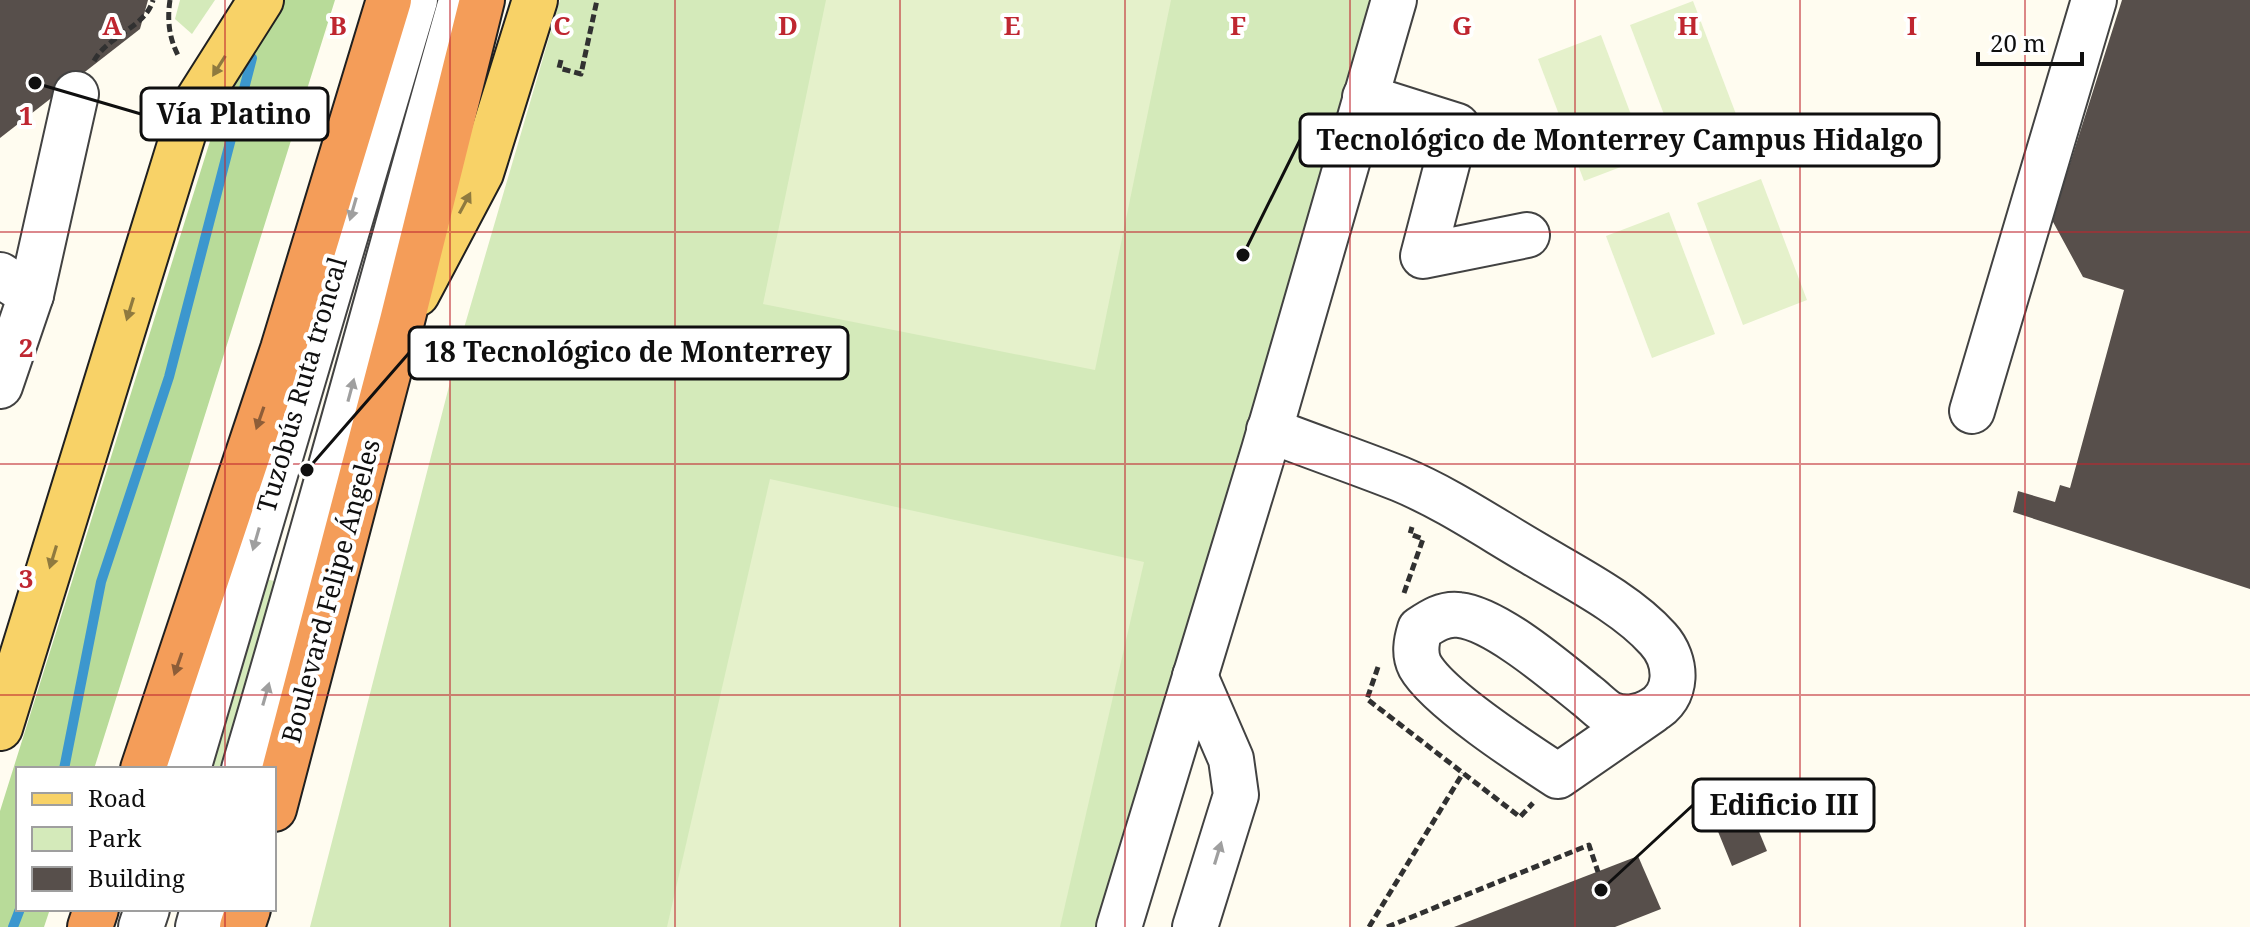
<svg xmlns="http://www.w3.org/2000/svg" width="2250" height="927" viewBox="0 0 2250 927" font-family="'Noto Serif',serif">
  <style>
    .green { fill: #d4eaba }
    .forest { fill: #b8db99 }
    .pitch { fill: #e5f1cb }
    .lines { fill: none; stroke-linecap: round; stroke-linejoin: round }
    .stream { stroke: #3c97ce; stroke-width: 10 }
    .building { fill: #574f4b }
    .minor-casing { stroke: #424242; stroke-width: 48 }
    .major-casing { stroke: #202020; stroke-width: 48 }
    .highway-casing { stroke: #202020; stroke-width: 48 }
    .path { stroke: #313131; stroke-width: 5; stroke-dasharray: 8 4; stroke-linecap: butt }
    .minor { stroke: #fff; stroke-width: 44 }
    .major { stroke: #f8d267; stroke-width: 44 }
    .highway { stroke: #f49d59; stroke-width: 44 }
    .oneway { fill: #8f7a3f }
    .oneway2 { fill: #9f9f9f }
    .oneway3 { fill: #8d5d38 }
    .grid { fill: none; stroke: #bf2630; stroke-width: 2; stroke-opacity: 0.55 }
    .labels { text-anchor: middle; stroke-width: 8; stroke-linejoin: round; paint-order: stroke }
    .street-label { font-size: 26px; fill: #0f0f0f; stroke: #fff }
    .grid-label { font-size: 26px; text-anchor: middle; font-weight: bold; fill: #bf2630; stroke: #fff; stroke-width: 8; stroke-linejoin: round; paint-order: stroke }
    .leader { fill: none; stroke: #0f0f0f; stroke-width: 3 }
    .callout-dot { fill: #0f0f0f; stroke: #fff; stroke-width: 3 }
    .callout { fill: #fff; stroke: #0f0f0f; stroke-width: 3 }
    .callout-label { font-size: 28px; text-anchor: middle; font-weight: bold; fill: #0f0f0f }
  </style>
  <rect width="100%" height="100%" fill="#fffcf0"/>
  <g class="green">
    <polygon points="180,0 215,0 192,34 175,19"/>
    <polygon points="560,0 1381,0 1227,495 1099,927 310,927 464,328"/>
    <polygon points="266,579 286,584 231,769 211,769 211,752"/>
  </g>
  <polygon class="forest" points="279,0 335,0 94,769 18,769 18,909 50,909 44,927 0,927 0,811 232,71"/>
  <g class="pitch">
    <polygon points="826,0 1171,0 1095,370 763,304"/>
    <polygon points="1693,1 1739,122 1676,146 1630,25"/>
    <polygon points="1601,35 1647,157 1584,181 1538,59"/>
    <polygon points="1761,179 1807,300 1743,325 1697,203"/>
    <polygon points="1669,212 1715,334 1652,358 1606,236"/>
    <polygon points="770,479 1144,562 1060,927 667,927"/>
  </g>
  <g class="lines">
    <g class="stream">
      <polyline points="64,769 101,582 169,377 252,58"/>
      <polyline points="13,927 20,909"/>
    </g>
  </g>
  <g class="building">
    <polygon points="0,0 148,0 140,29 0,138"/>
    <polygon points="2122,0 2250,0 2250,589 2013,512 2018,491 2055,502 2060,485 2070,488 2124,290 2083,277 2052,220"/>
    <polygon points="1741,788 1767,851 1732,866 1706,802"/>
    <polygon points="1638,856 1661,909 1615,927 1454,927"/>
  </g>
  <g class="lines">
    <defs>
      <g id="minor">
        <polyline points="1365,97 1457,126 1423,256 1527,235"/>
        <polyline points="0,275 31,295 0,386"/>
        <polyline points="31,295 76,94"/>
        <polyline points="1972,411 2094,0"/>
        <path d="M1269,430C1313,447 1357,462 1400,479C1446,498 1490,528 1533,553C1573,577 1627,604 1658,639C1678,661 1679,697 1651,711C1639,718 1623,720 1610,714C1602,710 1594,701 1586,695C1556,671 1496,619 1459,615C1444,613 1432,621 1420,629C1416,642 1414,654 1420,666C1438,698 1524,754 1558,776L1652,711"/>
        <polyline points="1195,676 1231,759 1236,795 1195,927"/>
        <polyline points="188,769 415,0"/>
        <path d="M244,769C320,514 388,257 461,1"/>
        <polyline points="141,927 147,909"/>
        <polyline points="198,927 203,909"/>
        <polyline points="1119,927 1264,450 1394,0"/>
      </g>
      <g id="major">
        <polyline points="417,294 481,173 535,0"/>
        <polyline points="0,728 190,112 261,0"/>
      </g>
      <g id="highway">
        <polyline points="143,769 283,349 389,0"/>
        <polyline points="274,809 402,321 482,0"/>
        <polyline points="90,927 96,909"/>
        <polyline points="242,927 248,909"/>
      </g>
    </defs>
    <use href="#minor" class="minor-casing"/>
    <use href="#major" class="major-casing"/>
    <use href="#highway" class="highway-casing"/>
    <g class="path">
      <path d="M170,0C167,20 169,39 179,57"/>
      <polyline points="561,60 559,68 581,74 597,0"/>
      <path d="M94,61C107,36 146,27 153,0"/>
      <polyline points="1404,593 1423,539 1410,534 1412,527"/>
      <polyline points="1378,667 1367,699 1520,817 1533,803"/>
      <polyline points="1369,927 1463,773"/>
      <polyline points="1387,927 1589,845 1598,872"/>
    </g>
    <use href="#minor" class="minor"/>
    <use href="#major" class="major"/>
    <use href="#highway" class="highway"/>
  </g>
  <defs><path id="oneway-solid" d="M-6-.8H1V-3.2L6.5 0L1 3.2V.8H-6Z" transform="scale(2)"/></defs>
  <g class="oneway">
    <use href="#oneway-solid" transform="translate(219 66) rotate(122)"/>
    <use href="#oneway-solid" transform="translate(465 203) rotate(-62)"/>
    <use href="#oneway-solid" transform="translate(130 309) rotate(107)"/>
    <use href="#oneway-solid" transform="translate(53 557) rotate(107)"/>
  </g>
  <g class="oneway2">
    <use href="#oneway-solid" transform="translate(353 209) rotate(106)"/>
    <use href="#oneway-solid" transform="translate(351 390) rotate(-75)"/>
    <use href="#oneway-solid" transform="translate(256 539) rotate(106)"/>
    <use href="#oneway-solid" transform="translate(266 694) rotate(-74)"/>
    <use href="#oneway-solid" transform="translate(1218 853) rotate(-73)"/>
  </g>
  <g class="oneway3">
    <use href="#oneway-solid" transform="translate(260 418) rotate(109)"/>
    <use href="#oneway-solid" transform="translate(178 664) rotate(109)"/>
  </g>
  <path class="grid" d="M225,0V769M450,0V927M675,0V927M900,0V927M1125,0V927M1350,0V927M1575,0V927M1800,0V927M2025,0V927M0,232H2250M0,464H2250M0,695H2250M225,909V927"/>
  <g class="labels">
    <g class="street-label">
      <text transform="translate(302 385) rotate(-74)" y="9">Tuzobús Ruta troncal</text>
      <text transform="translate(331 591) rotate(-75)" y="9">Boulevard Felipe Ángeles</text>
    </g>
  </g>
  <g class="grid-label">
    <text x="112" y="35">A</text>
    <text x="338" y="35">B</text>
    <text x="562" y="35">C</text>
    <text x="788" y="35">D</text>
    <text x="1012" y="35">E</text>
    <text x="1238" y="35">F</text>
    <text x="1462" y="35">G</text>
    <text x="1688" y="35">H</text>
    <text x="1912" y="35">I</text>
    <text x="26" y="125">1</text>
    <text x="26" y="357">2</text>
    <text x="26" y="588">3</text>
  </g>
  <path class="leader" d="M35 83L141 114M1243 255L1300 140M307 470L409 353M1601 890L1693 805"/>
  <g class="callout-dot">
    <circle cx="35" cy="83" r="8"/>
    <circle cx="1243" cy="255" r="8"/>
    <circle cx="307" cy="470" r="8"/>
    <circle cx="1601" cy="890" r="8"/>
  </g>
  <g class="callout">
    <rect x="141" y="88" width="187" height="52" rx="8"/>
    <rect x="1300" y="114" width="639" height="52" rx="8"/>
    <rect x="409" y="327" width="439" height="52" rx="8"/>
    <rect x="1693" y="779" width="181" height="52" rx="8"/>
  </g>
  <g class="callout-label">
    <text x="234" y="124">Vía Platino</text>
    <text x="1620" y="150">Tecnológico de Monterrey Campus Hidalgo</text>
    <text x="628" y="362">18 Tecnológico de Monterrey</text>
    <text x="1784" y="815">Edificio III</text>
  </g>
  <rect x="16" y="767" width="260" height="144" fill="#ffffff" stroke="#9f9f9f" stroke-width="2"/>
  <rect x="32" y="793" width="40" height="12" fill="#f8d267" stroke="#9f9f9f" stroke-width="2"/>
  <text x="88" y="807" font-size="24" fill="#0f0f0f">Road</text>
  <rect x="32" y="827" width="40" height="24" fill="#d4eaba" stroke="#9f9f9f" stroke-width="2"/>
  <text x="88" y="847" font-size="24" fill="#0f0f0f">Park</text>
  <rect x="32" y="867" width="40" height="24" fill="#574f4b" stroke="#9f9f9f" stroke-width="2"/>
  <text x="88" y="887" font-size="24" fill="#0f0f0f">Building</text>
  <path d="M1978 52v12h104v-12" fill="none" stroke="#0f0f0f" stroke-width="4"/>
  <text x="1990" y="52" font-size="24" fill="#0f0f0f" stroke="#ffffff" stroke-width="6" paint-order="stroke">20 m</text>
</svg>
